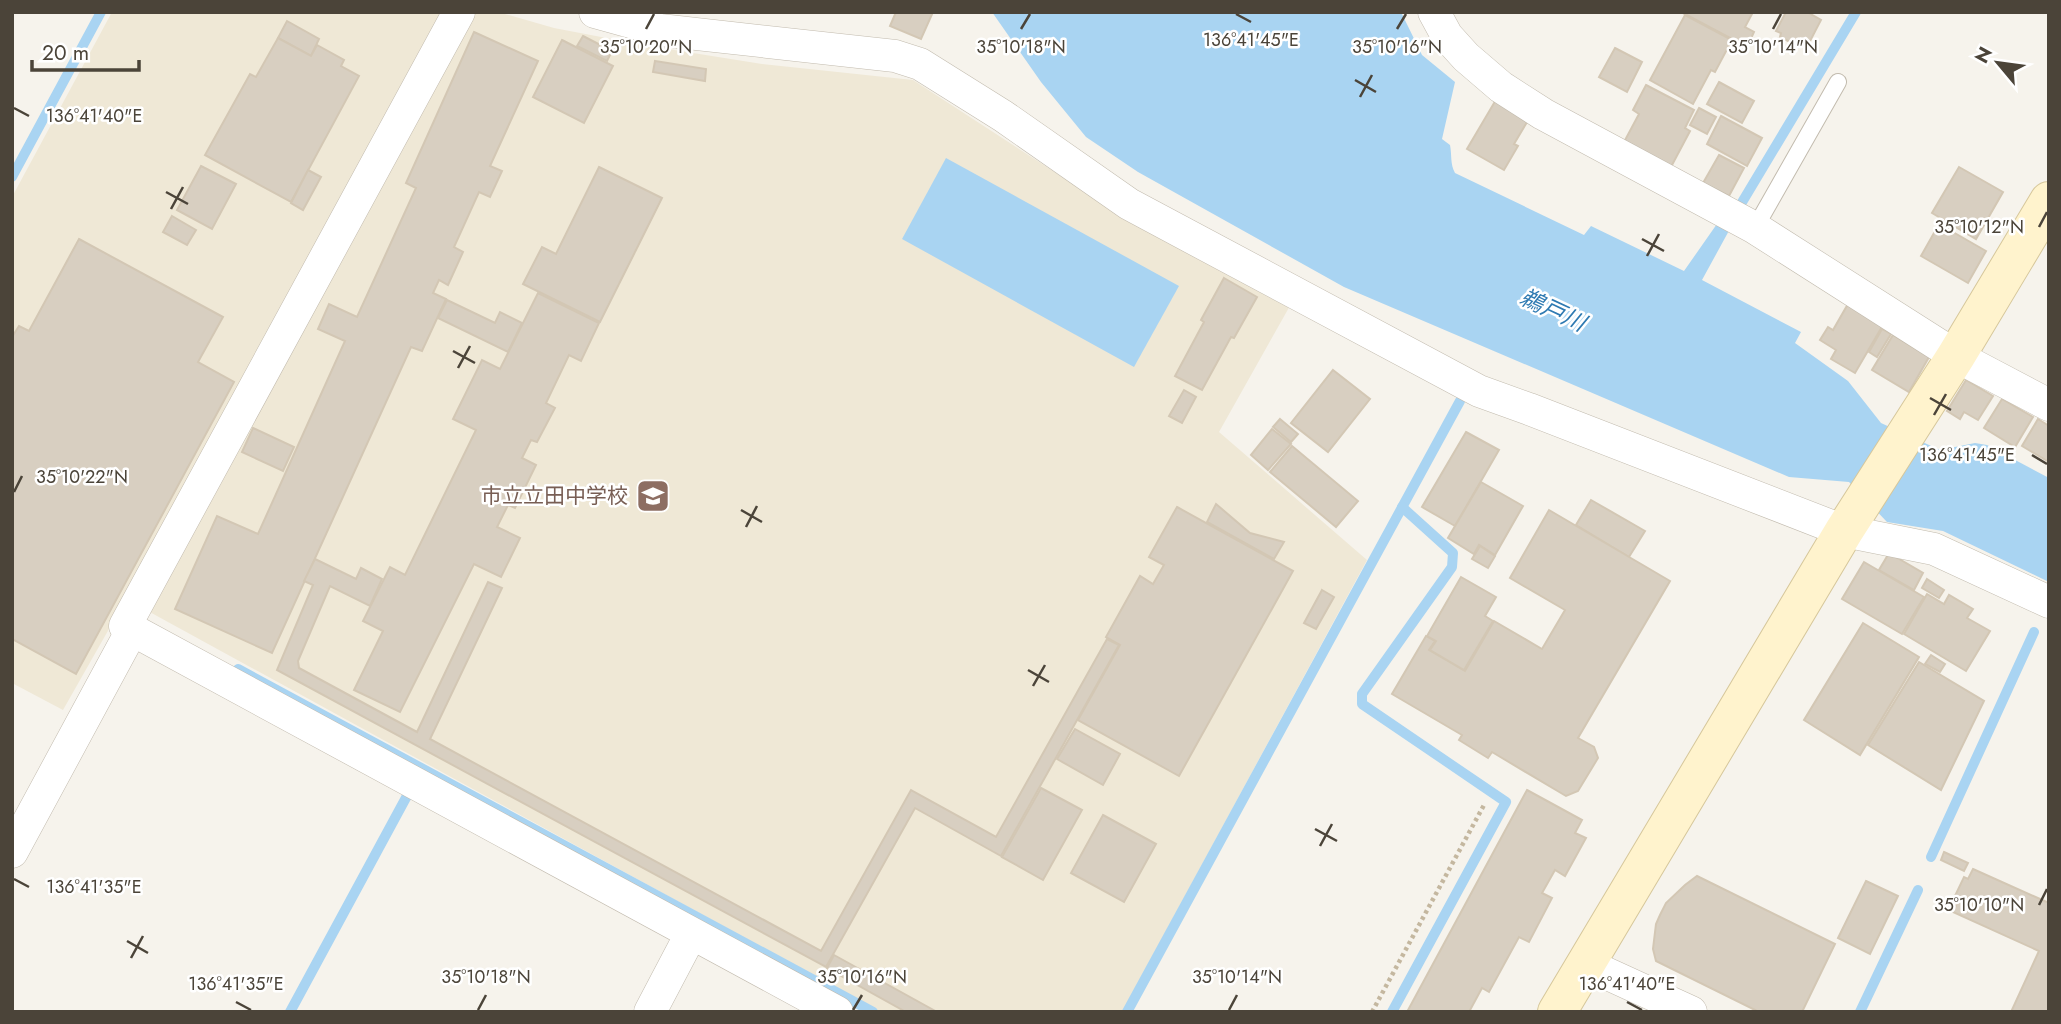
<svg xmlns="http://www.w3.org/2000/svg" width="2061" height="1024" viewBox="0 0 2061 1024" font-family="Jost,'Noto Sans JP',sans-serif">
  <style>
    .education { fill: #efe8d6 }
    .water { fill: #a9d4f2 }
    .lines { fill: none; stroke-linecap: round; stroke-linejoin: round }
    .stream { stroke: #a9d4f2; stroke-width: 10 }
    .building { fill: #d8cfc1; stroke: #d3c7b4; stroke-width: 2 }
    .lane-casing { stroke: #c2bbae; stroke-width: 18 }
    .street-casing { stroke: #c2bbae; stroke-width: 33 }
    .secondary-casing { stroke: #d6c79b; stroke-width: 40 }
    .path { stroke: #c4b79f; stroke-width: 4.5; stroke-dasharray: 3.5 3.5; stroke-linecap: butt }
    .lane { stroke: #fff; stroke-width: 16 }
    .street { stroke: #fff; stroke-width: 32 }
    .secondary { stroke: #fff3cd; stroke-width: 38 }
    .ticks { fill: none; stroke: #4b4439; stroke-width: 2.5 }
    .labels { text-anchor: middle; stroke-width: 5; stroke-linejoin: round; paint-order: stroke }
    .education-label { font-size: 21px; fill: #785e54; stroke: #fff; text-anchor: end }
    .water-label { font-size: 23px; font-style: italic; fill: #2e7ab2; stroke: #fff }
    .ticks-label { font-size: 18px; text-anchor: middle; fill: #4b4439; stroke: #fff; stroke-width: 5; stroke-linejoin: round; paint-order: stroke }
  </style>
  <rect width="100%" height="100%" fill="#f6f3ec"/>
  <polygon class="education" points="112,12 498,12 554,28 643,45 762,64 913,80 1110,208 1291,304 1219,432 1367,560 1122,1012 880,1012 126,599 63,710 12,683 12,197"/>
  <g class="water">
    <path d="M992,12H1401L1422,55L1455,82L1442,139L1450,145C1452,155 1450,164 1455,173L1584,235L1591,226L1684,271L1719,221L1731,227L1702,280L1801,332L1795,343L1848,381L1881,423L1940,450L1975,443L1987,445L2049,478V582L1943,531L1887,522L1849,482L1789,477L1344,287L1138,172L1086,137L1041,82Z"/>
    <polygon points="946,158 1179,286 1134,367 902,239"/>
  </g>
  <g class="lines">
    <g class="stream">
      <polyline points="12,177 101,12"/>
      <polyline points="1741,204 1856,12"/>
      <polyline points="238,669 873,1012"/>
      <polyline points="1931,857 2034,632"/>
      <polyline points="290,1012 408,794"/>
      <polyline points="1127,1012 1460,401"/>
      <polyline points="1392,1012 1506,802 1362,704 1362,694 1452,567 1453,553 1402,507"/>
      <polyline points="1860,1012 1918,890"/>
    </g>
  </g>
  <g class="building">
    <polygon points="896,12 933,12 921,39 890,26"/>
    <polygon points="1753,12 1745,27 1754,32 1747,47 1683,13"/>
    <polygon points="1786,12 1807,12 1821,20 1807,47 1799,43 1798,46 1780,37 1781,33 1776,31"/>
    <polygon points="1685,15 1732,40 1715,72 1711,70 1693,104 1650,80"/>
    <polygon points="287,21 319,39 311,56 278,38"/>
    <polygon points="474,32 538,61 490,166 502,171 490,197 479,192 454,247 463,252 448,285 439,280 433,293 446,299 422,351 411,347 272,653 175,609 217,516 258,534 345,341 318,329 329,304 357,317 416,188 406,183"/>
    <polygon points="583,36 612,51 607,61 577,46"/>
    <polygon points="278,38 311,56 317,45 344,60 341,66 359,76 291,202 205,155 250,74 256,77"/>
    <polygon points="562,40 613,66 584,123 533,97"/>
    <polygon points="1615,48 1642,62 1627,92 1599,77"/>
    <polygon points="655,61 706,69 705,81 653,72"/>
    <polygon points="1719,82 1754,101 1742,123 1707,104"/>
    <polygon points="1646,85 1694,110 1685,128 1690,131 1671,167 1624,142 1639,114 1633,110"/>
    <polygon points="1497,98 1530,117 1514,144 1518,146 1504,170 1467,149"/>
    <polygon points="1699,108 1716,117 1707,134 1690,125"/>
    <polygon points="1721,116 1762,138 1747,166 1707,144"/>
    <polygon points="1719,155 1744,168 1729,196 1703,183"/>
    <polygon points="201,166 236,184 212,229 177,210"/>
    <polygon points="599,167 662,198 600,322 523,284 542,247 556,254"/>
    <polygon points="1959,167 2003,192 1976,239 1932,213"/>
    <polygon points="308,170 321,177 303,210 291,203"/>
    <polygon points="172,216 196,230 187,245 163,232"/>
    <polygon points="1939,224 1986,251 1968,283 1921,256"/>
    <polygon points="79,239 223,317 198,362 234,382 76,674 12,639 12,337 19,326 29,331"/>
    <polygon points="1224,278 1257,297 1234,338 1231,337 1202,390 1175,376 1204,322 1201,320"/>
    <polygon points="538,293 599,323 581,361 569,355 546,403 555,408 537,442 531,440 522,458 536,465 515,508 508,505 497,527 520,538 501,577 474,564 400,712 354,690 383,631 363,621 390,567 405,575 476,430 453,419 482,360 500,369"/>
    <polygon points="447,300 495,323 500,312 522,323 508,352 438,318"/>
    <polygon points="1848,304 1883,325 1855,373 1831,359 1836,350 1820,340 1828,327 1833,330"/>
    <polygon points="1882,329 1891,334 1877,357 1869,352"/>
    <polygon points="1893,335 1929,357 1909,392 1872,370"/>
    <polygon points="1333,370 1370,399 1328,452 1291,423"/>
    <polygon points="1966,380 1993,396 1978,420 1964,412 1960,419 1947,411"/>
    <polygon points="1184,390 1196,397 1182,423 1169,416"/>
    <polygon points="2002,399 2033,417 2015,447 1984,428"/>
    <polygon points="1280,419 1298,434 1291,442 1273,427"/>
    <polygon points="2038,419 2049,426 2049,462 2022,446"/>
    <polygon points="253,428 294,447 283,471 242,452"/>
    <polygon points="1272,429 1291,444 1268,470 1251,455"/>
    <polygon points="1466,432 1499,450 1455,526 1422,507"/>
    <polygon points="1292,446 1358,501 1336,527 1270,472"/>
    <polygon points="1481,482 1523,506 1495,555 1479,545 1474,554 1448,538"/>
    <polygon points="1591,500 1645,531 1629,557 1576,525"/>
    <polygon points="1216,504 1250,533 1284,542 1274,559 1207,522"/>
    <polygon points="1177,507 1293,571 1179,776 1078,720 1120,645 1106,637 1140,576 1153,584 1164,565 1149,557"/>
    <polygon points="1549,510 1670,581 1578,738 1594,747 1598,758 1578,791 1566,796 1492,752 1488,758 1459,740 1462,735 1392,694 1426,636 1435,641 1429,650 1465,671 1494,621 1542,649 1565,610 1510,578"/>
    <polygon points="1480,546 1495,556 1488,568 1472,559"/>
    <polygon points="1889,553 1923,573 1914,590 1879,570"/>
    <polygon points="315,559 356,579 361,568 382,579 370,606 330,586 298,661 299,668 417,732 488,582 502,588 430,739 821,951 911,790 996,837 1107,639 1119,645 1001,856 915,808 826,967 277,670 313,585 304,581"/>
    <polygon points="1864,562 1924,597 1902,634 1842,599"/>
    <polygon points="1461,577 1496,597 1485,616 1493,621 1464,670 1430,650 1436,641 1427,636"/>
    <polygon points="1927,579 1944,590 1939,598 1922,588"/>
    <polygon points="1322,590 1334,597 1316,629 1304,623"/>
    <polygon points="1927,594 1944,604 1949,595 1973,609 1967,618 1990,631 1966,671 1904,634"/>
    <polygon points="1863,623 1919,657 1860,755 1804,720"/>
    <polygon points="1931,655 1945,664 1940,672 1925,664"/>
    <polygon points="1919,662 1984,701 1941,790 1868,745"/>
    <polygon points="1075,729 1120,754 1103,785 1057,759"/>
    <polygon points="1041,788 1082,810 1043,880 1002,857"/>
    <polygon points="1527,790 1582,820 1575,833 1586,838 1565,876 1555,870 1542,893 1552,898 1529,942 1519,937 1489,992 1482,988 1469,1012 1407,1012"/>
    <polygon points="1103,815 1156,844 1124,902 1071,873"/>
    <polygon points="1944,852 1968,863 1964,871 1941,860"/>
    <polygon points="1973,869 2049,903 2049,1012 2011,1012 2039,951 1953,912 1959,899 1955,896 1964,877 1968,879"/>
    <polygon points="1697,876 1835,944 1802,1012 1759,1012 1656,961 1653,949 1656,924 1660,915 1666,903 1685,885"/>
    <polygon points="1866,881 1898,896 1870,954 1838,938"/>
    <polygon points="834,955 937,1012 906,1012 827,968"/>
  </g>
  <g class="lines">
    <defs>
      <polyline id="lane" points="1755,228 1838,82"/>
      <g id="street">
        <polyline points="459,12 125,626 837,1012"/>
        <polyline points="595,12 660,30 895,56 920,64 1003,116 1129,204 1479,391 1529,409 1844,531 1934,549 2049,602"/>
        <polyline points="1434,12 1447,36 1466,57 1501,87 1543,114 1755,228 1956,356 2049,405"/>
        <polyline points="12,852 132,630"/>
        <polyline points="1586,964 1691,1012"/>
        <polyline points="650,1012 691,934"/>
      </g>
      <polyline id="secondary" points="1557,1012 1844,531 1956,356 2049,201"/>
    </defs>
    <use href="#lane" class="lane-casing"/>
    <use href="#street" class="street-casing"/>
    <use href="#secondary" class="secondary-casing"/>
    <polyline class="path" points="1372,1012 1484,805"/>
    <use href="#lane" class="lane"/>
    <use href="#street" class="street"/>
    <use href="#secondary" class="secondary"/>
  </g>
  <path class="ticks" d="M1236,14L1251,22M646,29L654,14M1021,29L1030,14M1397,29L1406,14M1773,29L1781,14M1355,80L1376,92M1360,97L1372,75M14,108L29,116M166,192L188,204M171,209L183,187M2039,227L2047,212M1642,239L1664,251M1647,256L1659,234M453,351L475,363M458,368L470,346M1930,398L1951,410M1934,415L1946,394M2032,455L2047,464M14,492L22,476M741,510L762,522M746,527L757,506M1028,670L1049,682M1033,686L1045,665M1315,829L1337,841M1320,846L1332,824M14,879L29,887M2039,905L2047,889M127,941L148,953M131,958L143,936M236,1002L251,1010M1627,1002L1642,1010M478,1010L486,995M853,1010L862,995M1229,1010L1237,995"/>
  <defs>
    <symbol id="school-square" viewBox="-11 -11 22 22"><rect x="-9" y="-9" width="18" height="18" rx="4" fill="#8d6e63" stroke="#fff"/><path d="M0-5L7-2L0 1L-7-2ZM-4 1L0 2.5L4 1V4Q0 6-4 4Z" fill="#fff"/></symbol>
  </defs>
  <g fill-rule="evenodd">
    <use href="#school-square" x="634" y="477" width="38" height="38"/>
  </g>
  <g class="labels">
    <g class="education-label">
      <text x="628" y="503">市立立田中学校</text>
    </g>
    <g class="water-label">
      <text transform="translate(1553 310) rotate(25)" y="8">鵜戸川</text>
    </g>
  </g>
  <g class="ticks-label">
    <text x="1251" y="46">136°41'45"E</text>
    <text x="646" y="53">35°10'20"N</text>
    <text x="1021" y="53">35°10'18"N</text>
    <text x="1397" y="53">35°10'16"N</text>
    <text x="1773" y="53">35°10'14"N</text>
    <text x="94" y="122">136°41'40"E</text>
    <text x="1979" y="233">35°10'12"N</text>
    <text x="1967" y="461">136°41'45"E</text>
    <text x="82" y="483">35°10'22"N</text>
    <text x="94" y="893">136°41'35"E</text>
    <text x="1979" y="911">35°10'10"N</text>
    <text x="486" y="983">35°10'18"N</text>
    <text x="862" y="983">35°10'16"N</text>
    <text x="1237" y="983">35°10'14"N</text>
    <text x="236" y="990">136°41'35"E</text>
    <text x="1627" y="990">136°41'40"E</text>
  </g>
  <rect width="2061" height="1024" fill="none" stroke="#4b4439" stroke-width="28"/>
  <g transform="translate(1998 63) rotate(299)" stroke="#ffffff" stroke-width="5" paint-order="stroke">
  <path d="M0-5L12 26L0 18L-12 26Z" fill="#4b4439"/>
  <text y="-10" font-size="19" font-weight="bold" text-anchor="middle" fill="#4b4439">N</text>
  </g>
  <path d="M32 60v10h107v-10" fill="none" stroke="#4b4439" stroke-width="3.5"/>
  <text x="42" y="60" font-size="21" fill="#4b4439" stroke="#ffffff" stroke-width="5" paint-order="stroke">20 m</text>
</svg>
